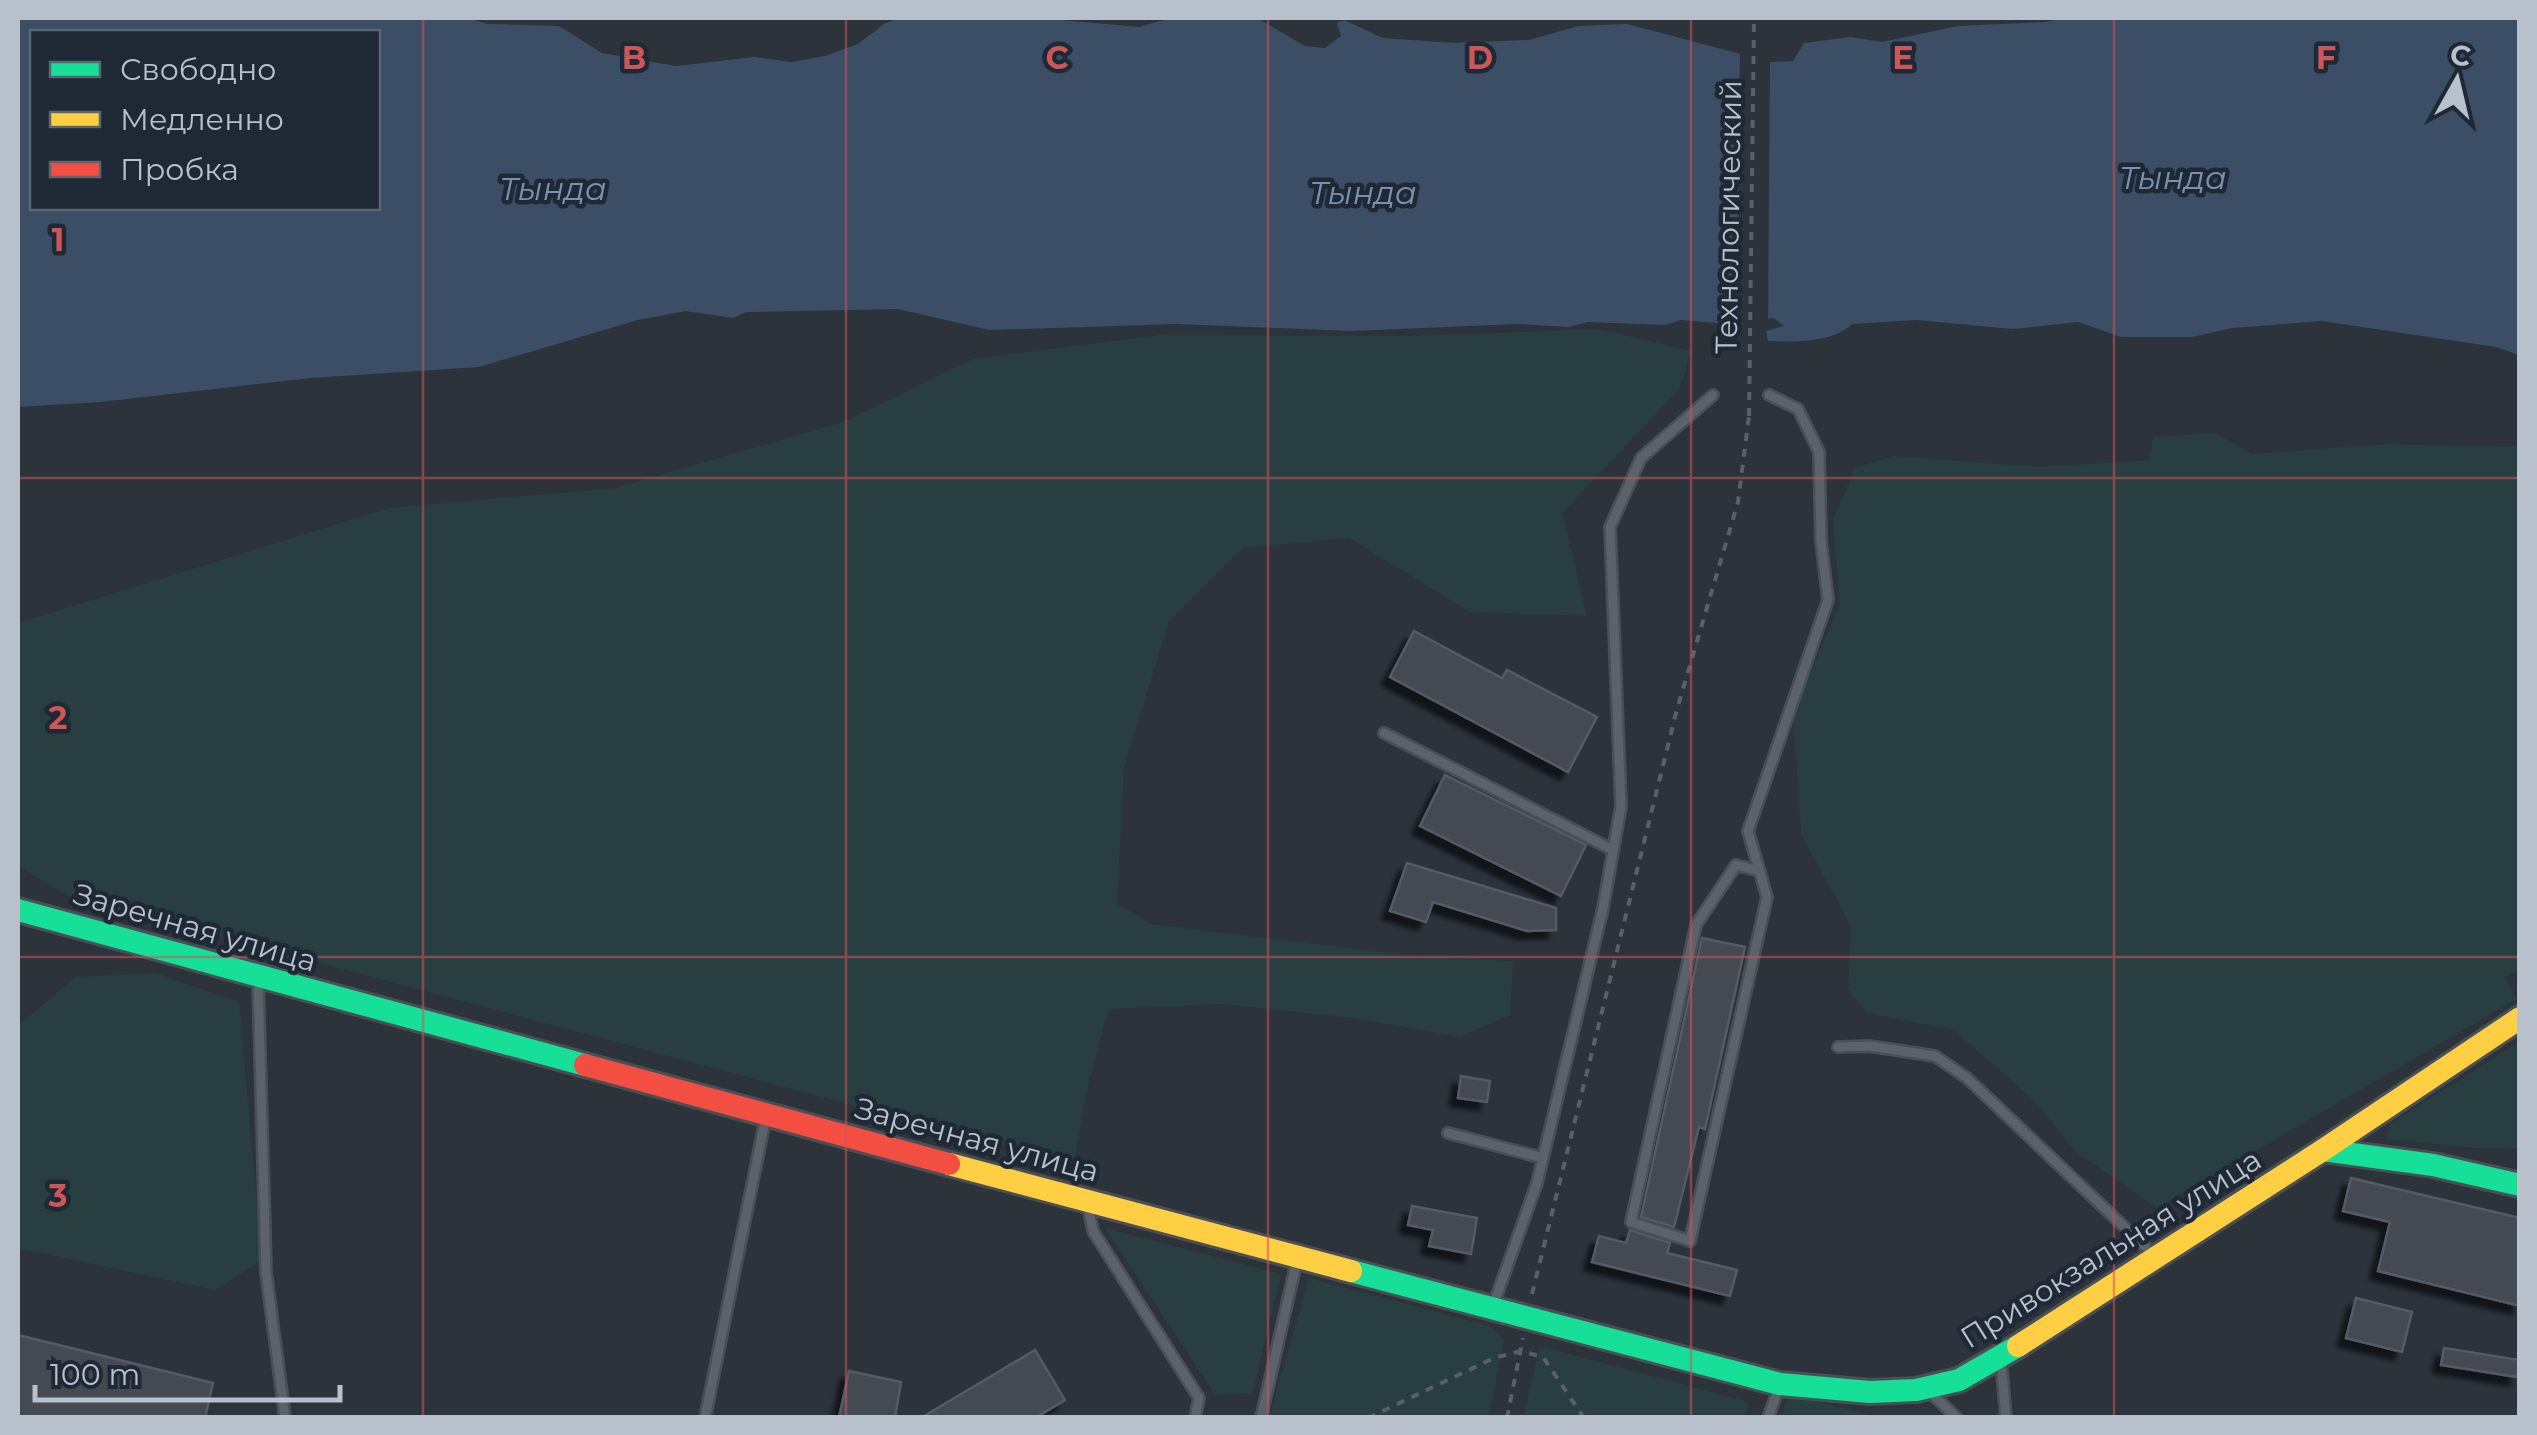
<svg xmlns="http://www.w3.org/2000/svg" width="2537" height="1435" viewBox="0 0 2537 1435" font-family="Montserrat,sans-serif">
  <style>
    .green { fill: #293e41 }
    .water { fill: #3b4e65; fill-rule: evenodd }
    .pier { fill: #2c333b }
    .building { fill: #444a51; stroke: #545a63; stroke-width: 2.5; filter: url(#shadow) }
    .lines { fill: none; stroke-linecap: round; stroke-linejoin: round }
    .lane-casing { stroke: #4a4f55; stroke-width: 14 }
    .fast-casing { stroke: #4a4f55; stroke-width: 28 }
    .slow-casing { stroke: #4a4f55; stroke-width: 28 }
    .jam-casing { stroke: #4a4f55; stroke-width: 28 }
    .path { stroke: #5a6065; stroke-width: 4; stroke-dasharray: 8 8; stroke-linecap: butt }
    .lane { stroke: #5c6269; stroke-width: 9 }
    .fast { stroke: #16e098; stroke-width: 22 }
    .slow { stroke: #ffcf43; stroke-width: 22 }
    .jam { stroke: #f24e42; stroke-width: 22 }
    .path-bridge { stroke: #5a6065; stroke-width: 4; stroke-dasharray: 8 8; stroke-linecap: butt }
    .grid { fill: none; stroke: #cd5659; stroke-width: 2.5; stroke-opacity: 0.55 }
    .labels { text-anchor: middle; stroke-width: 9; stroke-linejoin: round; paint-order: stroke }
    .street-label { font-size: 30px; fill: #b7c0cb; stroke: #1f2936 }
    .water-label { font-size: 32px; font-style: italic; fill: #7891ad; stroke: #1f2936 }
    .grid-label { font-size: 32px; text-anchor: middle; font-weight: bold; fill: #cd5659; stroke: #1f2936; stroke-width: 9; stroke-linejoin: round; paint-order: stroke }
  </style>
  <defs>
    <filter id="shadow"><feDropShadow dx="-8" dy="8" stdDeviation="2.5" flood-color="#0009"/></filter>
  </defs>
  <rect width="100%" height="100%" fill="#2c333b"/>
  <g class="green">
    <polygon points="1598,329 1692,351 1679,390 1562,513 1587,616 1470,612 1349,538 1243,548 1169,622 1124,767 1117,904 1152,924 1422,957 1513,961 1510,1015 1460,1037 1354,1018 1221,1004 1109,1009 1087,1089 1074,1164 68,896 18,866 18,623 389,508 615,488 843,422 973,359 1159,335 1407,336"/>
    <polygon points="2215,433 2252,454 2386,444 2519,447 2520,969 2505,978 2517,999 2157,1208 2076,1152 2035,1102 1954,1030 1867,1013 1848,990 1851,927 1801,833 1793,712 1840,604 1833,520 1855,468 1893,456 2040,467 2149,460 2153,437"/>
    <polygon points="156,973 239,1002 262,1260 215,1290 18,1248 18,1026 75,977"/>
    <polygon points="2519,1042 2519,1149 2473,1148 2386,1139 2390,1124"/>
    <polygon points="1105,1228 1281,1274 1253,1393 1215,1395"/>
    <polygon points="1309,1278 1490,1326 1504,1339 1489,1417 1269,1417"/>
    <polygon points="1540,1346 1749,1402 1745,1417 1523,1417"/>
    <polygon points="1788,1394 1879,1417 1782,1418"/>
  </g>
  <path class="water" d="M18,18H467L488,24L559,26L602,53L676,66L754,57L791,62L825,56L858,44L884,24L899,18H1040L1139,27L1171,18H1257L1305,46L1325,48L1341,36L1337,23L1344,20L1383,38L1454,43L1529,40L1578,26L1627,24L1771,62L1793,61L1804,43L1850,37L1882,42L1958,26L2045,22L2065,18H2519V355L2496,347L2322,321L2232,328L2192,337H2121L2078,322L2013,329L1916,320L1852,324C1833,343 1795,342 1768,341L1766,331L1784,326L1774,318L1727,324L1681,320L1665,325L1587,322L1569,327L1517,324L1352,331L1176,324L989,330L898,309L746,312L733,318L686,311L638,320L479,367L311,378L100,402L18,407ZM32,32H378V208H32Z"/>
  <polygon class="pier" points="1740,49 1770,57 1768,324 1737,328"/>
  <g class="building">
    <polygon points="1414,631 1502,678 1507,670 1597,717 1568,772 1390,677"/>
    <polygon points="1445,775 1586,845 1561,896 1420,826"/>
    <polygon points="1407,863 1556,908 1556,930 1527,931 1433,902 1426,922 1390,911"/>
    <polygon points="1702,938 1745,947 1705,1129 1699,1127 1674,1227 1641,1217"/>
    <polygon points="1461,1076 1490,1081 1487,1102 1458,1098"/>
    <polygon points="2351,1178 2520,1218 2520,1306 2378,1271 2390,1222 2343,1211"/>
    <polygon points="1412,1206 1477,1218 1471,1254 1429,1246 1433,1230 1408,1225"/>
    <polygon points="1630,1230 1670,1243 1667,1253 1737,1270 1730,1296 1592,1262 1599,1236 1626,1243"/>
    <polygon points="2356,1298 2412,1312 2402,1352 2346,1338"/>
    <polygon points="18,1335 213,1383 205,1418 18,1418"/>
    <polygon points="2444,1348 2519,1360 2517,1377 2441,1365"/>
    <polygon points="1035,1350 1065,1400 1035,1418 921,1418"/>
    <polygon points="849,1371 901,1382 895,1418 839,1418"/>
  </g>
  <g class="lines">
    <defs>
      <g id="lane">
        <polyline points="1384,733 1613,850"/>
        <polyline points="1760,871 1736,865 1696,925 1631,1222 1690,1241 1767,897 1748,831 1828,600 1821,541 1819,452 1798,409 1769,395"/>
        <polyline points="258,980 266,1272 285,1418"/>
        <polyline points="1838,1047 1869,1046 1935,1056 1967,1078 2154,1255"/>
        <polyline points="1448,1133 1543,1158"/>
        <polyline points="1088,1206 1093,1231 1199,1398 1195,1418"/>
        <polyline points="1493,1306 1537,1183 1603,908 1621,806 1610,527 1641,458 1713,395"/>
        <polyline points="2001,1360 2006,1418"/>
        <polyline points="1930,1392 1957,1418"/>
        <polyline points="705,1418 766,1116"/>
        <polyline points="1261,1418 1297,1260"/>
        <polyline points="1768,1418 1779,1387"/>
      </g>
      <g id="fast">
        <polyline points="18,910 585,1065"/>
        <polyline points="2323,1150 2433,1165 2520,1185"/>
        <polyline points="1351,1271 1780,1384 1870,1392 1916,1390 1959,1380 2018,1346"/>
      </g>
      <g id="slow">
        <polyline points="949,1164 1351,1271"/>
        <polyline points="2018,1346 2323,1150 2520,1018"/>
      </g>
      <polyline id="jam" points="585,1065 949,1164"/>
    </defs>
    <use href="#lane" class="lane-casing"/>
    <use href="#fast" class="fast-casing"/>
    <use href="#slow" class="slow-casing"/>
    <use href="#jam" class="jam-casing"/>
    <g class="path">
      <polyline points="1532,1294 1676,713 1738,502 1749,416"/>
      <polyline points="1368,1418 1494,1358 1521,1351 1543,1357 1584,1418"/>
      <polyline points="1507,1418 1523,1338"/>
    </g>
    <use href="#lane" class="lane"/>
    <use href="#fast" class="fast"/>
    <use href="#slow" class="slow"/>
    <use href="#jam" class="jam"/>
    <polyline class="path-bridge" points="1749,416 1754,18"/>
  </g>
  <path class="grid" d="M423,18V1418M846,18V1418M1268,18V1418M1691,18V1418M2114,18V1418M18,478H2520M18,957H2520"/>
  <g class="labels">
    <g class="street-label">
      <text transform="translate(1729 217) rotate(-89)" y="10">Технологический</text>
      <text transform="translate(195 928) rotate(16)" y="10">Заречная улица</text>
      <text transform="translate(977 1140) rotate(15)" y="10">Заречная улица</text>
      <text transform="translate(2111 1249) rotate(-32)" y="10">Привокзальная улица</text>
    </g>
    <g class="water-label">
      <text x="2173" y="189">Тында</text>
      <text x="553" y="200">Тында</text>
      <text x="1363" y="204">Тында</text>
    </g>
  </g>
  <g class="grid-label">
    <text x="634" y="69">B</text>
    <text x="1057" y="69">C</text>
    <text x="1480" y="69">D</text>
    <text x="1903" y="69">E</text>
    <text x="2326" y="69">F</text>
    <text x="58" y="251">1</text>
    <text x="58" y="729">2</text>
    <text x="58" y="1207">3</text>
  </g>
  <rect width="2537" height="1435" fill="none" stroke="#b7c0cb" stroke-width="40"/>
  <rect x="30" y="30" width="350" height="180" fill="#1f2936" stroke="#5c6572" stroke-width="2.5"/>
  <rect x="50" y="62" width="50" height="15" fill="#16e098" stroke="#5c6572" stroke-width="2.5"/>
  <text x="120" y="80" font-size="30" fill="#b7c0cb">Свободно</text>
  <rect x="50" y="112" width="50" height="15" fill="#ffcf43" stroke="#5c6572" stroke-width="2.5"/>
  <text x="120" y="130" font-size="30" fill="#b7c0cb">Медленно</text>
  <rect x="50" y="162" width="50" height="15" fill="#f24e42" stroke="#5c6572" stroke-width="2.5"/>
  <text x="120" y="180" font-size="30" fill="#b7c0cb">Пробка</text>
  <g transform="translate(2457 80) rotate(8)" stroke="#1f2936" stroke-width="8" paint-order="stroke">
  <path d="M0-8L18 38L0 25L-18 38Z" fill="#b7c0cb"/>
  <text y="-15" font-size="28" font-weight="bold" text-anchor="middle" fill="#b7c0cb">С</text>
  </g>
  <path d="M35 1385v15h305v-15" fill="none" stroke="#b7c0cb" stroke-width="5"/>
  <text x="50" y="1385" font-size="30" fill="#b7c0cb" stroke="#1f2936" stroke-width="8" paint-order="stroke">100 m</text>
</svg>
